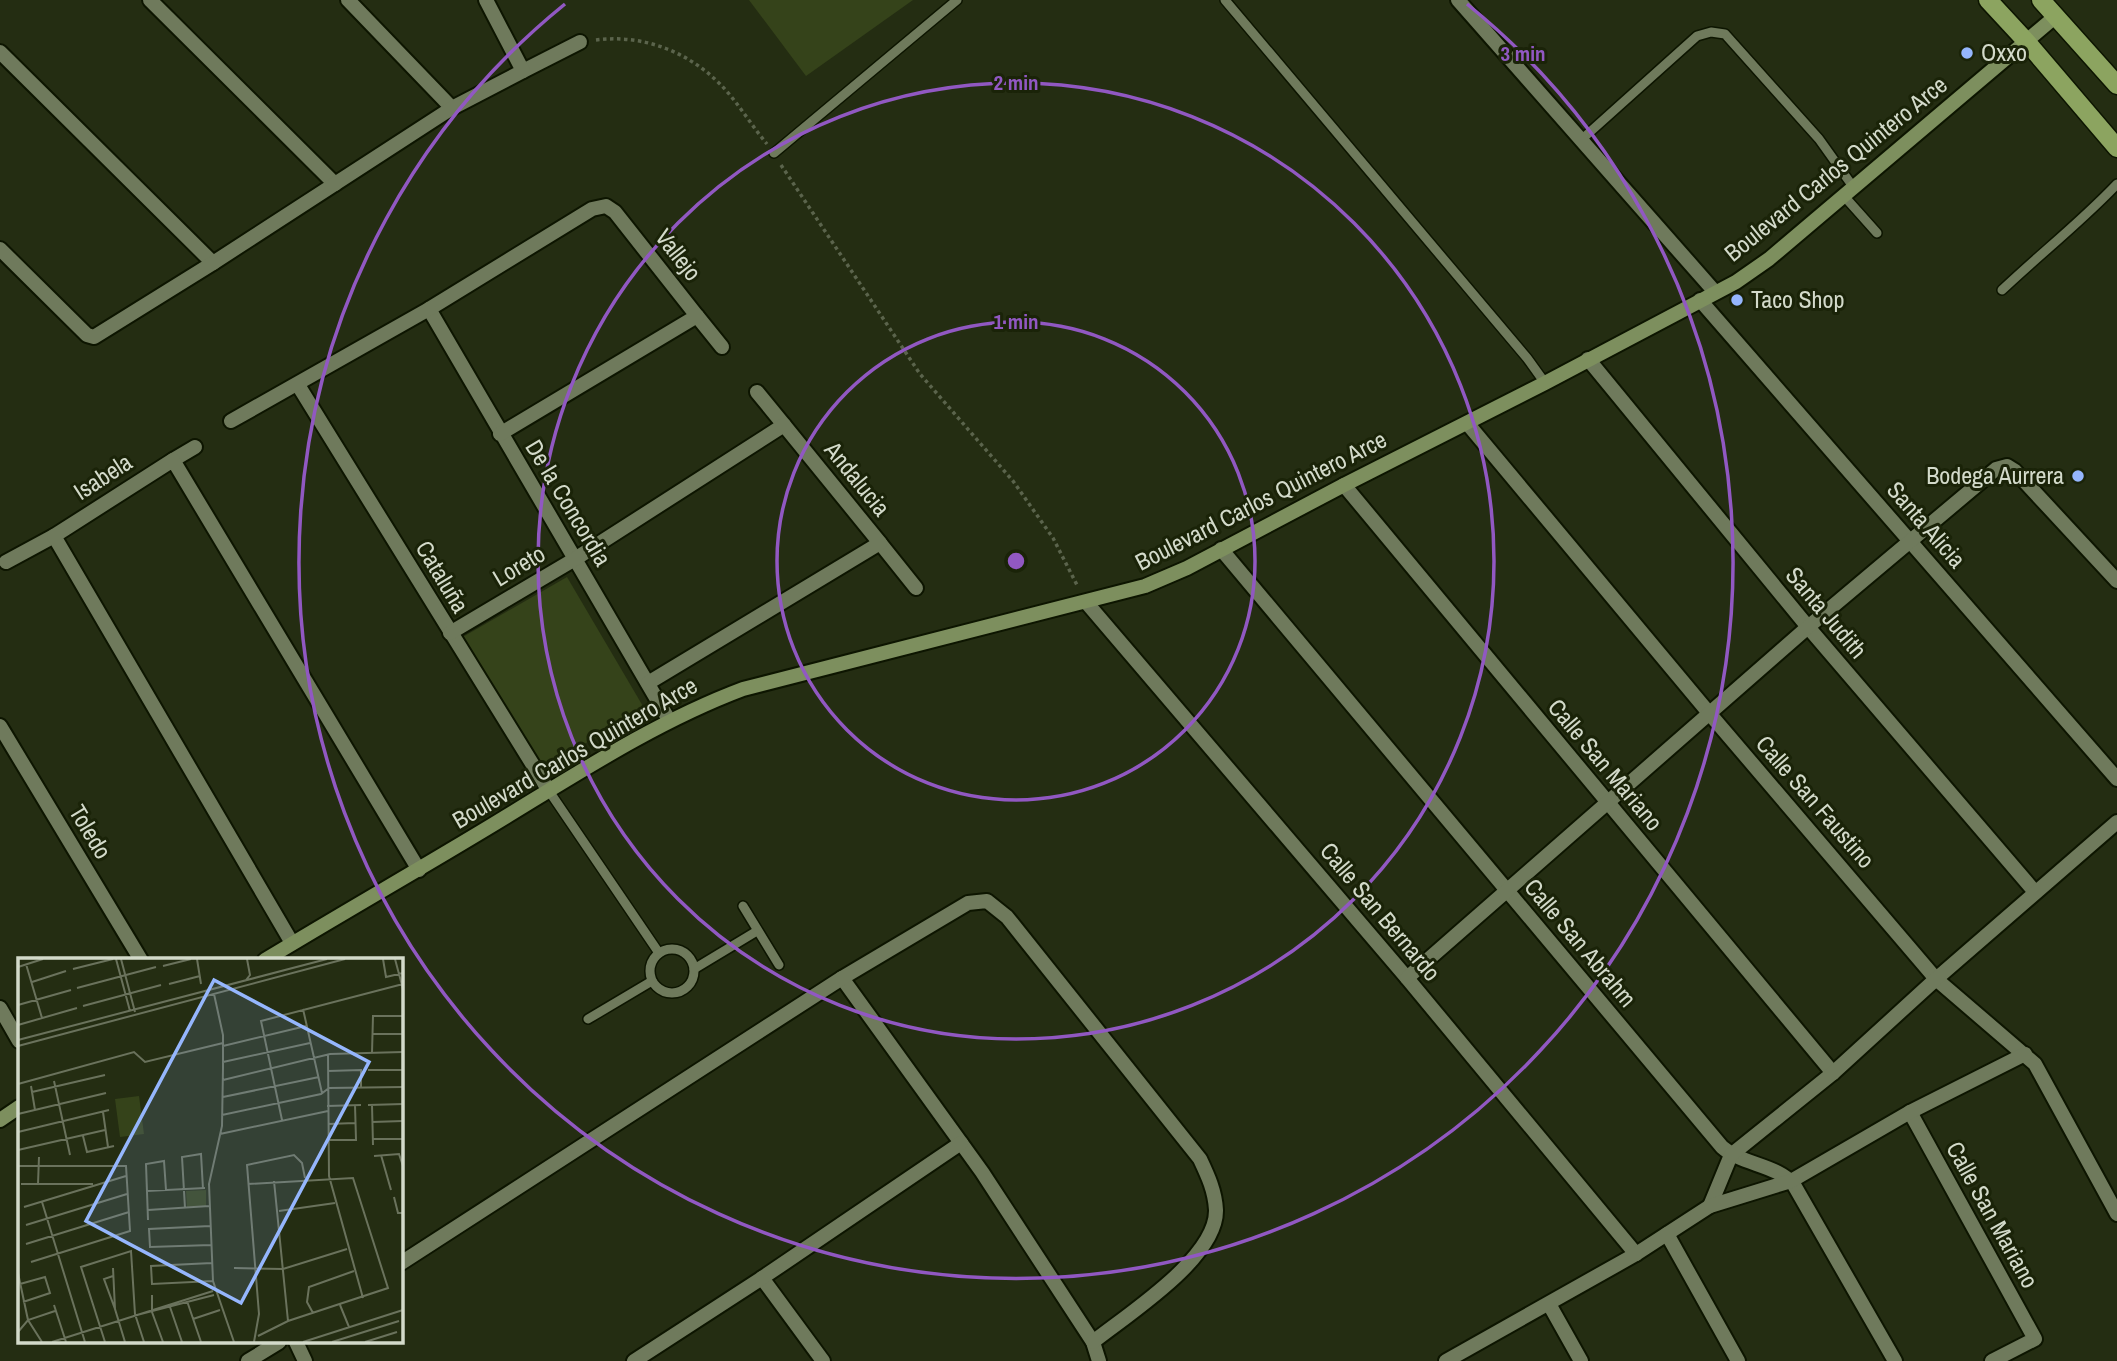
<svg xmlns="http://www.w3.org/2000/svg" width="2117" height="1361" viewBox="0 0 2117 1361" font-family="'Archivo Narrow',sans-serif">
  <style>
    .green { fill: #35431a }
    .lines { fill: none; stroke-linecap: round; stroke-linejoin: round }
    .lane-casing { stroke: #0d1500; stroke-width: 12 }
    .street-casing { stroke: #0d1500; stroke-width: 18 }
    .secondary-casing { stroke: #0d1500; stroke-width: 18 }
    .primary-casing { stroke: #0d1500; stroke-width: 21 }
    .path { stroke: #5b644c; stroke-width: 3.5; stroke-dasharray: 3.5 3.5; stroke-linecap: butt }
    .lane { stroke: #6f7a5c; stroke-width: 9 }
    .street { stroke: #6f7a5c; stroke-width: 14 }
    .secondary { stroke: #7d8f5e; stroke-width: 14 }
    .primary { stroke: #8ca460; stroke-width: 18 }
    .ring { fill: none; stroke: #9158c2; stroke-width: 3.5 }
    .poi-dot { fill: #95b6fd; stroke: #1a2308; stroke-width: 2.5 }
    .labels { text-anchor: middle; stroke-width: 6; stroke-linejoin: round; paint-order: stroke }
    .poi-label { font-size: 24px; fill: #d3daca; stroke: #1a2308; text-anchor: start }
    .street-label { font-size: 24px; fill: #d3daca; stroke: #1a2308 }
    .inset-road { fill: none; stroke: #6a725c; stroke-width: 2 }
    .view { fill: #95b6fd; fill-opacity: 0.15; stroke: #95b6fd; stroke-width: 3.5 }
    .inset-edge { fill: none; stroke: #d3daca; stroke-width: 3.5 }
    .centre { fill: #9158c2; stroke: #1a2308; stroke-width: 3.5 }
    .ring-label { font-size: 21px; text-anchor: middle; font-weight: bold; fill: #9158c2; stroke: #1a2308; stroke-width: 6; stroke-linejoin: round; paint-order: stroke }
  </style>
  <rect width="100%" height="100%" fill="#242d12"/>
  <g class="green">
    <polygon points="749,0 913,0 806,76"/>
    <polygon points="567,577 644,708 543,769 461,638"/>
  </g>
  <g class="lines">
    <defs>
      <g id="lane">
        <polyline points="1225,0 1527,358 1545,383"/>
        <polyline points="1581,140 1697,36 1711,32 1725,34 1819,139 1854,188"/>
        <polyline points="774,153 957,0"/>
        <polyline points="1844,196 1877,233"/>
        <path d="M2002,290C2040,254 2081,222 2117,184"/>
        <polyline points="549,791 659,953"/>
        <polyline points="743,906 779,965"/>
        <circle cx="672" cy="971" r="22"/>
        <polyline points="694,969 757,931"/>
        <polyline points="588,1019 652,981"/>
      </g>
      <g id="street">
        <polyline points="150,0 335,184"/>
        <polyline points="348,0 452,108"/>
        <polyline points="1458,0 1715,292"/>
        <polyline points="0,52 213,263"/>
        <polyline points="523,71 580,42"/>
        <polyline points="0,249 87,335 94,337 213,263 452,108 523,71 486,0"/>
        <polyline points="1700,300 2117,779"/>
        <polyline points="429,309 669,720"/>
        <polyline points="697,316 722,347"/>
        <polyline points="1588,359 1808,627 2035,892"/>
        <polyline points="298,385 549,791"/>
        <polyline points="757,392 784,425"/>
        <polyline points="231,421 429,309 592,209 606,206 615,212 697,316 500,434"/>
        <polyline points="1467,423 1709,713 1936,979 2035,1064 2117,1214"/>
        <polyline points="173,460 195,447"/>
        <polyline points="1344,485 1833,1073"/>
        <polyline points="880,543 916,588"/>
        <path d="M1221,549L1722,1147C1742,1165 1776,1164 1794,1185L1895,1361"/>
        <polyline points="6,562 54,536"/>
        <polyline points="1086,602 1407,978 1636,1254"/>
        <polyline points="450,633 575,559 784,425 880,543 648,683"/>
        <polyline points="0,726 141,960"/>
        <polyline points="292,943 54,536 173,460 419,870"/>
        <polyline points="842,978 982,1172 1093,1342 1099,1361"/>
        <polyline points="1407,978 1808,627 1996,469 2007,466 2015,471 2117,581"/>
        <polyline points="0,1008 19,1041"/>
        <polyline points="1910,1112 2035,1339 1992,1361"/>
        <polyline points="1710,1206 1731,1155 1833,1073 1936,979 2117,822"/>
        <polyline points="1667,1234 1738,1361"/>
        <path d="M401,1263L842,978L968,903L987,901L1007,917L1200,1159C1208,1176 1215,1191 1216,1210C1217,1258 1128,1314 1093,1342"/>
        <polyline points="762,1278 823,1361"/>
        <polyline points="1549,1304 1581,1361"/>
        <polyline points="296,1342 305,1361"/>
        <polyline points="248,1361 279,1342"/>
        <polyline points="634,1361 762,1278 961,1143"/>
        <polyline points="1446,1361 1636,1254 1710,1206 1791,1181 1910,1112 2025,1054"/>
      </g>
      <g id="secondary">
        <path d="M265,960C341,914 418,870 494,824C575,775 655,722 743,689L1145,586L1187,568L1344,485L1545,383L1736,282L1769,259L2056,16"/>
        <polyline points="0,1120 19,1107"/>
      </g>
      <g id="primary">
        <polyline points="1988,0 2026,41 2117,148"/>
        <polyline points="2041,0 2117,85"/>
      </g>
    </defs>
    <use href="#lane" class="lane-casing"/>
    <use href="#street" class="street-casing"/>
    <use href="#secondary" class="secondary-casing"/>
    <use href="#primary" class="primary-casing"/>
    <g class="path">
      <path d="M596,40C642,34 687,51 720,84C737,101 751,125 767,144"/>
      <polyline points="781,165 920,374 1013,481 1053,538 1078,587"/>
    </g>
    <use href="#lane" class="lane"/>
    <use href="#street" class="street"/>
    <use href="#secondary" class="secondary"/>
    <use href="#primary" class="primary"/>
  </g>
  <g class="ring">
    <circle cx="1016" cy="561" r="239"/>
    <circle cx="1016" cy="561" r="478"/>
    <path d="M1467 4A717 717 0 1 1 565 4"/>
  </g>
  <g class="poi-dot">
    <circle cx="1967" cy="53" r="7"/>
    <circle cx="1737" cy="300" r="7"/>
    <circle cx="2078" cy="476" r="7"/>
  </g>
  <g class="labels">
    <g class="poi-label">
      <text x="1981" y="61">Oxxo</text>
      <text x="1751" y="308">Taco Shop</text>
      <text x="2064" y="484" text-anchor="end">Bodega Aurrera</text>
    </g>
    <g class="street-label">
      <text transform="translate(1836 169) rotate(-39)" y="8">Boulevard Carlos Quintero Arce</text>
      <text transform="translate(678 255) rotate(52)" y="8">Vallejo</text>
      <text transform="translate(103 477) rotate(-33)" y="8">Isabela</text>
      <text transform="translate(857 479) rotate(51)" y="8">Andalucia</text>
      <text transform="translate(1261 501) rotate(-27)" y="8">Boulevard Carlos Quintero Arce</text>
      <text transform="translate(568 503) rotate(59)" y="8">De la Concordia</text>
      <text transform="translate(1926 525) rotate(49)" y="8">Santa Alicia</text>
      <text transform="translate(519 566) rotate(-31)" y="8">Loreto</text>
      <text transform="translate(442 577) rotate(59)" y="8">Cataluña</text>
      <text transform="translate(1826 613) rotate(50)" y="8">Santa Judith</text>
      <text transform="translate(575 753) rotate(-30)" y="8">Boulevard Carlos Quintero Arce</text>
      <text transform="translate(1605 765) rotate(50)" y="8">Calle San Mariano</text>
      <text transform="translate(1815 802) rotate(49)" y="8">Calle San Faustino</text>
      <text transform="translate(90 832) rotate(59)" y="8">Toledo</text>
      <text transform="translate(1380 912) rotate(50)" y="8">Calle San Bernardo</text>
      <text transform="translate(1580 943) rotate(50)" y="8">Calle San Abrahm</text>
      <text transform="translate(1992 1215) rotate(61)" y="8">Calle San Mariano</text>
    </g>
  </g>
  <g transform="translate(18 958)">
    <rect width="385" height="385" fill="#242d12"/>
    <path d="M121,138L126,176L102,179L97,141ZM188,232V248L169,249L168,233Z" fill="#35431a"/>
    <path class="inset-road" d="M98,1L112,53M103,1L117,54M179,1L183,26M365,1L368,19L385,15M377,1L385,31M8,6L24,60M145,8L173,1M0,9L25,1M55,11L95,1M228,22L232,17L229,1M14,24L48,13M151,26L182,18M59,30L138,9M196,36L205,77V110L204,168L191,226L195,323L216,384M0,47L53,32M65,48L143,27M285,51L304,135M0,67L59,50M355,76H385M0,82L309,1M0,88L327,1M205,88L288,68M354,95L355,58H385M310,96L311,218L345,340M205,104L292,85M350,112H385M310,113L343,112V129M205,122L312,96L385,94M36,123L52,197M0,126L116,94L127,104L205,85M13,128L17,152M14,134L87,117M205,139L301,119M350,147L385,146M354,147L355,187M309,148L343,147M85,154L90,189M0,156L88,135M204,157L303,136L311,130L385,129M264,162L243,63L385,26M354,164L385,163M310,166L337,165M0,174L91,152M202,176L310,153M65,178L69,194L96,188M355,181H385M311,182H338L337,147M0,192L87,172M363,197L373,232M356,198L381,196L385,208M0,208H108L112,273L13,304M256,223L270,363M3,226H75M20,226L21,199M230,226L335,220L370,330L270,363L240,378M129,233L187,230M376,239L380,255H385M24,244L67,384M6,249L108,218M167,250L164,199L183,196L185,231M130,252L191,248M261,253L317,245M130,262L128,206L146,203L148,232M8,267L109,236M192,268L131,271L132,289L193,287M8,286L111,254M194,305L133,308L134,326L195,323M95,310L97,351L107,384M216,310L265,311L329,291M0,315L10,362L24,384M95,318L86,321L97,351M2,326L27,319L32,335L5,344M134,337V354L145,384M169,343L183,384M36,347L48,384M322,347L331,369M152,349L164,384M295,355L289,344L291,329L336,313M115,358L196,337M175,361L202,352M0,374L10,362L37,353M34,384L195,333M87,384L63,309L113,293L117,356L126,384M236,384L241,356L229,207L276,197L284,205L287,220M285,384L385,352M314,384L381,363M347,384L379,374"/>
    <path class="view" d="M196,22L351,104L223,345L68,263Z"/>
    <rect width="385" height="385" class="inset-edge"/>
  </g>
  <circle cx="1016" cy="561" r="10" class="centre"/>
  <g class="ring-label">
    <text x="1523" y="61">3 min</text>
    <text x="1016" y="90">2 min</text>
    <text x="1016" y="329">1 min</text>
  </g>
</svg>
